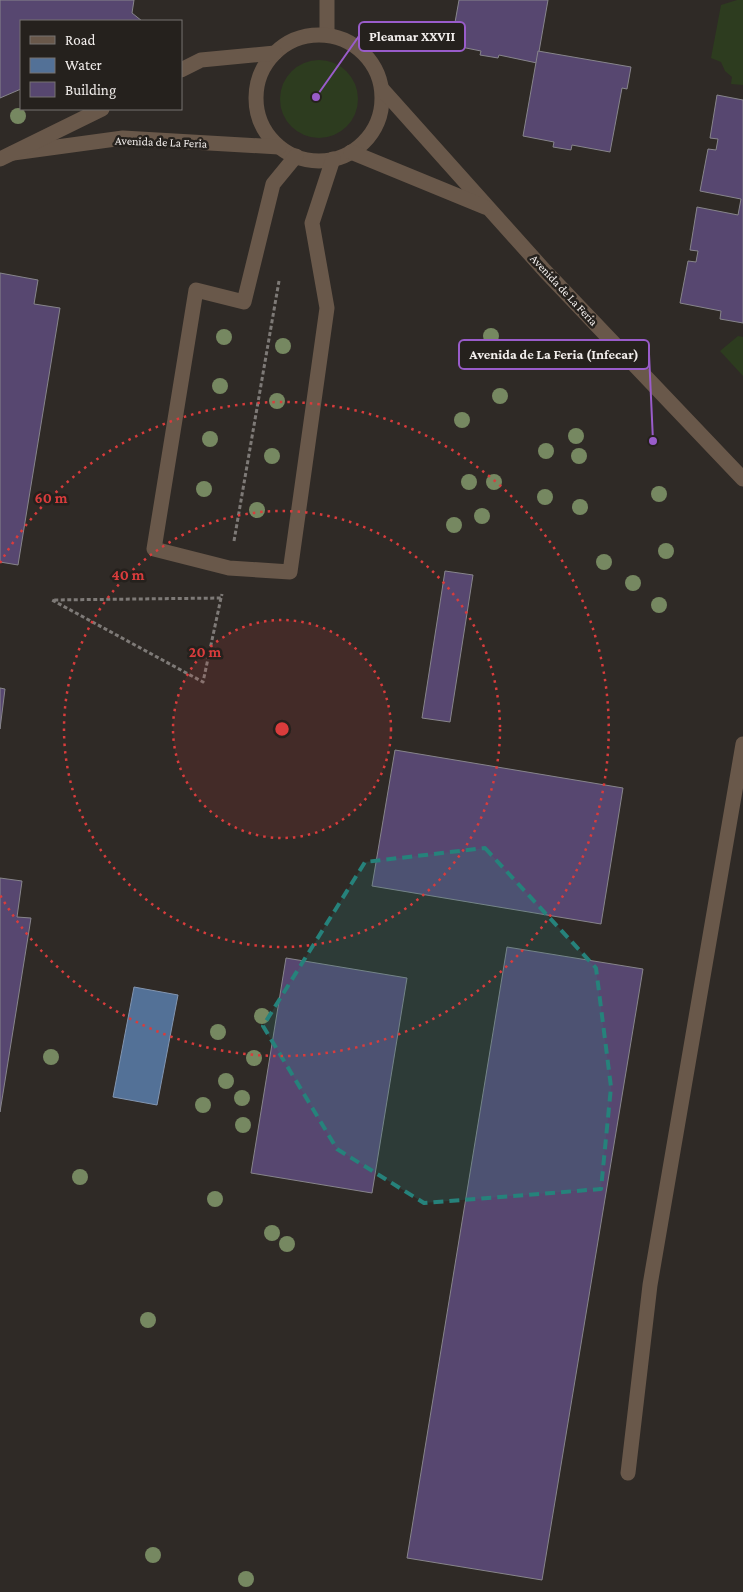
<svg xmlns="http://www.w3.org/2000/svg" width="743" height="1592" viewBox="0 0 743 1592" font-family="'Crimson Pro',serif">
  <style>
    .green { fill: #2d3c1f }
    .water { fill: #537197; stroke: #8396b0 }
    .building { fill: #574770; stroke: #87858b }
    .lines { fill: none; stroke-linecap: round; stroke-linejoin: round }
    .path { stroke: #7e7a77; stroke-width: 3; stroke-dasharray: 4 2.5; stroke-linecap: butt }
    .minor { stroke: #69584a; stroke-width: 15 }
    .tree { fill: #768861 }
    .marked { fill: #26827b; fill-opacity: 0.2; stroke: #26827b; stroke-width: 4; stroke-dasharray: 10 6; stroke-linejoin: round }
    .ring { fill: none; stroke: #d93c3c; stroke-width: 2.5; stroke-dasharray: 2.5 5 }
    .labels { text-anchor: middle; stroke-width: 5; stroke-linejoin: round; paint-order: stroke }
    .street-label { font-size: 12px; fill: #f2eeec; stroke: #25211d }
    .centre { fill: #d93c3c; stroke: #25211d; stroke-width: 2.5 }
    .ring-label { font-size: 15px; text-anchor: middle; font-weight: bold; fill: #d93c3c; stroke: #25211d; stroke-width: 5; stroke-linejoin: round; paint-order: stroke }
    .leader { fill: none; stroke: #995cca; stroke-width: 2 }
    .callout-dot { fill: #995cca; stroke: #25211d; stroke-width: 2 }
    .callout { fill: #25211d; stroke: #995cca; stroke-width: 2 }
    .callout-label { font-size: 14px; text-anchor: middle; font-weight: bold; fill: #f2eeec }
  </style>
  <rect width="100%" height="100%" fill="#2f2a26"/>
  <g class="green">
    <polygon points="737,0 743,0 743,85 731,84 732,77 725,71 721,62 711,58 721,5"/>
    <circle cx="319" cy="99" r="39"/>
    <polygon points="738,336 743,337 743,376 720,351"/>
  </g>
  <polygon class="water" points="134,987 178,995 157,1105 113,1097"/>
  <g class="building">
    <polygon points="0,0 134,0 132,13 142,21 21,21 21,89 0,98"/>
    <polygon points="459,0 548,0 537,63 499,55 498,58 480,55 481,51 451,45"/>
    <polygon points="538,51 631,67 627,89 622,88 610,152 572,145 571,150 553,147 554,142 523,136"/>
    <polygon points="717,95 743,100 743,323 720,319 721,311 680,303 688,261 696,262 698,251 690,250 697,207 738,215 741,199 700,191 708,149 716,150 718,139 710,138"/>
    <polygon points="0,273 38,280 34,304 60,308 18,565 0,562"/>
    <polygon points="445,571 473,575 450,722 422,718"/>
    <polygon points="0,688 5,689 0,729"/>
    <polygon points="395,750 623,788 601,924 372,886"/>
    <polygon points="0,878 22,881 17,917 31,918 0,1112"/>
    <polygon points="507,947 643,969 542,1580 407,1558"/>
    <polygon points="286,958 407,978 372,1193 251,1173"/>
  </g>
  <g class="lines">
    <g class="path">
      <polyline points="234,541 279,281"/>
      <polyline points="221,598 203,682 52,600 221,598 222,594"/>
    </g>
    <g class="minor">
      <polyline points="327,0 327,35"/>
      <circle cx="319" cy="98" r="63"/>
      <polyline points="181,70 201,60 275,53"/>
      <polyline points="382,89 545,271 743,479"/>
      <polyline points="351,152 485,207"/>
      <polyline points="13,153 123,138 279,147"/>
      <polyline points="296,156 273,184 244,302 196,290 154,549 229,568 290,572 327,308 312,223 333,159"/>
      <polyline points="0,159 102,109"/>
      <polyline points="628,1473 650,1285 743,744"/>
    </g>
  </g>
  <g class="tree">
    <circle cx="18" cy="116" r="8"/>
    <circle cx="491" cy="336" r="8"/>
    <circle cx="224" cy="337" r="8"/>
    <circle cx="283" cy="346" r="8"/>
    <circle cx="220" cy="386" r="8"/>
    <circle cx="500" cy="396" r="8"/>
    <circle cx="277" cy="401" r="8"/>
    <circle cx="462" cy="420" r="8"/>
    <circle cx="576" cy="436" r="8"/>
    <circle cx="210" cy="439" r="8"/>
    <circle cx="546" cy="451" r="8"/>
    <circle cx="272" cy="456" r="8"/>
    <circle cx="579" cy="456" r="8"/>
    <circle cx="469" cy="482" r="8"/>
    <circle cx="494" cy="482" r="8"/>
    <circle cx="204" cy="489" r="8"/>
    <circle cx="659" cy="494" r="8"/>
    <circle cx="545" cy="497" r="8"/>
    <circle cx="580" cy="507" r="8"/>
    <circle cx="257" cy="510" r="8"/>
    <circle cx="482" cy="516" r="8"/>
    <circle cx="454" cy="525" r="8"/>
    <circle cx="666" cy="551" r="8"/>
    <circle cx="604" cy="562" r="8"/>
    <circle cx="633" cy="583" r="8"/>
    <circle cx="659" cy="605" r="8"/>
    <circle cx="262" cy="1016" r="8"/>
    <circle cx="218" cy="1032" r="8"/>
    <circle cx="51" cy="1057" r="8"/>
    <circle cx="254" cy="1058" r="8"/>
    <circle cx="226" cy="1081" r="8"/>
    <circle cx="242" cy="1098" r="8"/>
    <circle cx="203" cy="1105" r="8"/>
    <circle cx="243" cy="1125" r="8"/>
    <circle cx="80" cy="1177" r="8"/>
    <circle cx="215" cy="1199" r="8"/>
    <circle cx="272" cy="1233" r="8"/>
    <circle cx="287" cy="1244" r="8"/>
    <circle cx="148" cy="1320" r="8"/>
    <circle cx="153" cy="1555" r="8"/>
    <circle cx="246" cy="1579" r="8"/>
  </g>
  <path class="marked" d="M485,848L596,968L611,1087L601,1189L424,1203L337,1149L263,1026L365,862Z"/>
  <circle cx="282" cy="729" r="109" fill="#d93c3c" fill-opacity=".12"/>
  <g class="ring">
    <circle cx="282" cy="729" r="109"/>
    <circle cx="282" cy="729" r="218"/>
    <path d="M0 563A327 327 0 1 1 0 895"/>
  </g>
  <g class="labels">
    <g class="street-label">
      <text transform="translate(161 142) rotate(2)" y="4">Avenida de La Feria</text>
      <text transform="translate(564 290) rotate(47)" y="4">Avenida de La Feria</text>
    </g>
  </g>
  <circle cx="282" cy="729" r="8" class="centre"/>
  <g class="ring-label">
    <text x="51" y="503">60 m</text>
    <text x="128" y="580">40 m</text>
    <text x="205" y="657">20 m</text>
  </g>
  <path class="leader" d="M316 97L359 36M653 441L649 354"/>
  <g class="callout-dot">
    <circle cx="316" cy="97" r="5"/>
    <circle cx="653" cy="441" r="5"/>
  </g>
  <g class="callout">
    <rect x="359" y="22" width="106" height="29" rx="5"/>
    <rect x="459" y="340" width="190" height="29" rx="5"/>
  </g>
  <g class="callout-label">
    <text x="412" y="41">Pleamar XXVII</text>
    <text x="554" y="359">Avenida de La Feria (Infecar)</text>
  </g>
  <rect x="20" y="20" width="162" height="90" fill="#25211d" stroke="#777370"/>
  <rect x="30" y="36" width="25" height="8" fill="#69584a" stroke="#777370"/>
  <text x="65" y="45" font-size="15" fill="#f2eeec">Road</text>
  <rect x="30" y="58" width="25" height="15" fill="#537197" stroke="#777370"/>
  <text x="65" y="70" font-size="15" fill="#f2eeec">Water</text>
  <rect x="30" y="82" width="25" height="15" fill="#574770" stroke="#777370"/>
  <text x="65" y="95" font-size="15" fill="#f2eeec">Building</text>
</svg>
